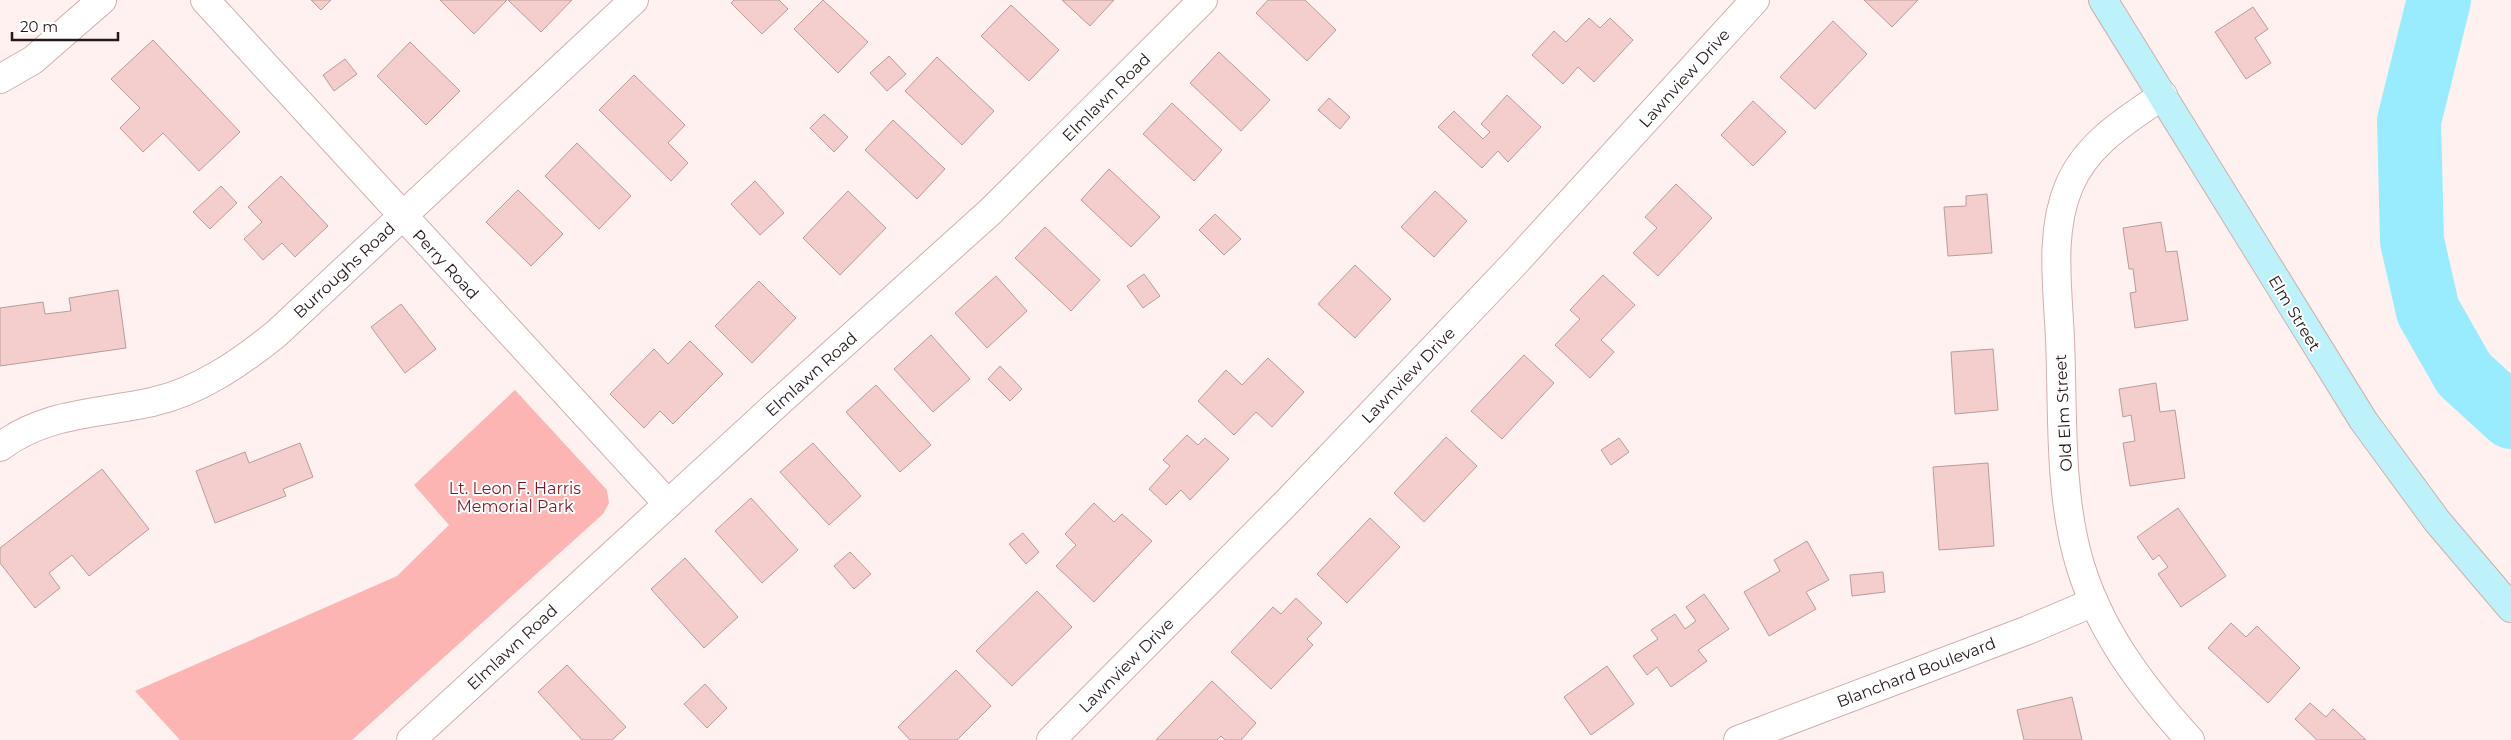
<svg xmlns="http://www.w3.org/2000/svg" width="2511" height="740" viewBox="0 0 2511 740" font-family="Montserrat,sans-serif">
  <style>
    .green { fill: #fcb5b3 }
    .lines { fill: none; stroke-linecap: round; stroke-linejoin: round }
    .river { stroke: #98ecfd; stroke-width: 64 }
    .building { fill: #f4cecd; stroke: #ba9b99 }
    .minor-casing { stroke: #cfafad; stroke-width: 30 }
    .secondary-casing { stroke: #cfafad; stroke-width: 30 }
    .minor { stroke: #fff; stroke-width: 28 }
    .secondary { stroke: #bdf2fa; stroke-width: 28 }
    .labels { text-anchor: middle; stroke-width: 4; stroke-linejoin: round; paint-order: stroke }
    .street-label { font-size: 16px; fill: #241818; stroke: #fff }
    .park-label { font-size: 16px; fill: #7e1823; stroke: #fff }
  </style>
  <rect width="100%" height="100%" fill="#fff1f0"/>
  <polygon class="green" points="515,390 607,490 609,503 603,514 352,740 180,740 135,691 397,576 449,525 414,485"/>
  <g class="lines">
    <polyline class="river" points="2439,0 2409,121 2412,241 2428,311 2464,374 2511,417"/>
  </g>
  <g class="building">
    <polygon points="311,0 331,0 321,10"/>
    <polygon points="440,0 507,0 474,34"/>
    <polygon points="508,0 572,0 541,32"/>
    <polygon points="734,0 779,0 788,9 762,34 731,3"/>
    <polygon points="823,0 868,42 838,73 794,29"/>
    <polygon points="1062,0 1114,0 1090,26"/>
    <polygon points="1268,0 1305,0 1336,30 1307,61 1256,13"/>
    <polygon points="1864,0 1918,0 1892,27"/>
    <polygon points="1011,5 1059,50 1029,81 981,36"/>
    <polygon points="2253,7 2268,29 2255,38 2271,63 2246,79 2215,32"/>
    <polygon points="1589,18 1600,28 1610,18 1633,40 1594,82 1578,67 1563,84 1532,55 1554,31 1566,42"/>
    <polygon points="1833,21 1867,54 1815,109 1780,77"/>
    <polygon points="153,40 240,132 199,171 163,133 143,152 120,128 140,108 111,79"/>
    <polygon points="410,42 460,91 426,125 377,76"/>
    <polygon points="1219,52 1270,100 1241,131 1190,83"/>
    <polygon points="889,56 906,74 887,91 870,73"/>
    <polygon points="937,57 994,111 962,145 905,91"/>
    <polygon points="345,59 357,74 334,91 323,75"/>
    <polygon points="634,75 685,125 668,143 688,163 671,181 599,110"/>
    <polygon points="1507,95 1541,127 1508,162 1498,151 1482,168 1438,127 1454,111 1483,139 1490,132 1481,124"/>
    <polygon points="1329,98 1350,117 1340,129 1318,110"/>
    <polygon points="1753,101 1786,132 1753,166 1721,135"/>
    <polygon points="1172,103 1222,150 1194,181 1143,134"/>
    <polygon points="824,114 848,137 834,152 810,128"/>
    <polygon points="893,120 945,169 917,199 865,150"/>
    <polygon points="577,143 631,196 599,229 545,176"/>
    <polygon points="1109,169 1160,217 1131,247 1081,200"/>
    <polygon points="281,176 328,226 295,257 282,243 263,260 244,239 262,222 248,207"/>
    <polygon points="755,181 784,213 760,235 731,204"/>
    <polygon points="1676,184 1712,218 1658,276 1633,253 1657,228 1645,217"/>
    <polygon points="221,186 237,203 210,229 193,212"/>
    <polygon points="518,190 563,234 531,266 486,222"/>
    <polygon points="848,191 886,228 840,275 803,238"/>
    <polygon points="1435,191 1467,221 1434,257 1401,227"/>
    <polygon points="1987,194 1992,253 1948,256 1944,207 1966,206 1966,196"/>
    <polygon points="1215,214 1241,239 1224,255 1199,230"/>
    <polygon points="2161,222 2166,252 2177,251 2188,320 2135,328 2130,293 2136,292 2133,269 2129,269 2123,228"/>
    <polygon points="1045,227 1100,280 1071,311 1015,258"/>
    <polygon points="1355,265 1391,299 1355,338 1318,304"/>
    <polygon points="1144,274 1160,296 1143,308 1127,286"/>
    <polygon points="1603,275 1635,305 1601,340 1614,352 1590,378 1555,345 1580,319 1570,310"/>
    <polygon points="996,276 1027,311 987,348 955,313"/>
    <polygon points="759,281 796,318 752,363 715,326"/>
    <polygon points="118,290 126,348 0,366 0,308 43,302 45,314 71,311 69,298"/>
    <polygon points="401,304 436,349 405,373 371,327"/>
    <polygon points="931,335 970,379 933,412 894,369"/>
    <polygon points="690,341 723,374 673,424 660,411 644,428 610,394 654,349 668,364"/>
    <polygon points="1993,349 1998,410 1955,414 1951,352"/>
    <polygon points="1524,355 1554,383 1502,439 1471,411"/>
    <polygon points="1268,358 1304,392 1272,427 1256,412 1234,435 1198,401 1226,370 1242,385"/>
    <polygon points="1000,366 1022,389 1010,401 988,379"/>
    <polygon points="2156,383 2160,412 2175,410 2185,478 2130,486 2123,443 2135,441 2131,415 2123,417 2119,389"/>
    <polygon points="876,385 931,445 900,472 846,412"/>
    <polygon points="1187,435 1198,445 1205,438 1229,459 1190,500 1181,490 1166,505 1149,489 1170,466 1163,460"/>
    <polygon points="1446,437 1477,466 1424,522 1394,493"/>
    <polygon points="1619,438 1629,452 1611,465 1601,450"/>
    <polygon points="300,443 313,477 283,489 286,496 215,523 196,471 245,452 249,463"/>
    <polygon points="813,443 861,496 829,525 780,472"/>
    <polygon points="1988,463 1994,546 1939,550 1933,467"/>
    <polygon points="102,469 149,529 89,576 72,555 49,573 60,588 35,608 0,563 0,548"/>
    <polygon points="751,498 798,550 762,583 715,531"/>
    <polygon points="1094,503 1114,522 1122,514 1152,541 1094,602 1056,566 1076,545 1065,534"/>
    <polygon points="2178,508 2226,576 2181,607 2158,574 2168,567 2159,555 2153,560 2137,537"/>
    <polygon points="1370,518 1400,547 1347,603 1317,574"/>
    <polygon points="1023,533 1039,552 1026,564 1009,544"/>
    <polygon points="1807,541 1829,580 1806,592 1816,609 1769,636 1744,592 1780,571 1774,560"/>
    <polygon points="850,552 871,574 854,589 834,566"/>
    <polygon points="685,558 738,617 704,648 651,589"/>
    <polygon points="1883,572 1885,592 1852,596 1850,575"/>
    <polygon points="1037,591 1072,627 1012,686 976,651"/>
    <polygon points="1704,594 1729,629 1698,650 1707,661 1671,687 1657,667 1647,675 1633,656 1658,639 1651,630 1675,614 1685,629 1696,621 1686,607"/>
    <polygon points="1296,598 1322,623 1307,639 1313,645 1271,689 1231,652 1273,607 1281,614"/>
    <polygon points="2231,623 2246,637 2257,626 2300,668 2268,703 2208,648"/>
    <polygon points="567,665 626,727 612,740 582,740 538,692"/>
    <polygon points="1607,666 1634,704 1591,735 1564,697"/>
    <polygon points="956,670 991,706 957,740 910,740 898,727"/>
    <polygon points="1212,681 1256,723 1241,740 1225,740 1221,736 1217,740 1156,740"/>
    <polygon points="705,684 727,708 707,728 684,704"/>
    <polygon points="2072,697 2082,740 2024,740 2017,710"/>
    <polygon points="2310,703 2326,717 2333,709 2366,740 2317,740 2295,719"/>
  </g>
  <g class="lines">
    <defs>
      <g id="minor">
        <polyline points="205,0 668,504"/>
        <polyline points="0,79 33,60 102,0"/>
        <path d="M2163,95C2127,120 2087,143 2069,186C2049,233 2058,290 2060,339C2063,410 2059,486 2077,554C2096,627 2141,686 2190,740"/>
        <path d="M0,447C46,412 99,414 152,402C198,392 240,363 276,334L634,0"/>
        <polyline points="411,740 779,402 991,211 1203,0"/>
        <polyline points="1051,740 1288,501 1514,264 1755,0"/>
        <polyline points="1738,740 2028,630 2094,602"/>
      </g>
      <polyline id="secondary" points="2103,0 2363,420 2437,521 2511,608"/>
    </defs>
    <use href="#minor" class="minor-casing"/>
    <use href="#secondary" class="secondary-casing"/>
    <use href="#minor" class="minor"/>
    <use href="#secondary" class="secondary"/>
  </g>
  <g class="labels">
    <g class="street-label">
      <text transform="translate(1684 78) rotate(-48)" y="6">Lawnview Drive</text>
      <text transform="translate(1106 97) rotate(-45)" y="6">Elmlawn Road</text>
      <text transform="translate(446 264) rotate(47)" y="6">Perry Road</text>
      <text transform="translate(344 270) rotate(-43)" y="6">Burroughs Road</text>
      <text transform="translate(2295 313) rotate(59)" y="6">Elm Street</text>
      <text transform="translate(811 374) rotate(-42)" y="6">Elmlawn Road</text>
      <text transform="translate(1408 375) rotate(-46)" y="6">Lawnview Drive</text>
      <text transform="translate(2063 413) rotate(-93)" y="6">Old Elm Street</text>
      <text transform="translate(512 647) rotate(-43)" y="6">Elmlawn Road</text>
      <text transform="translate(1126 665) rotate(-45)" y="6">Lawnview Drive</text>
      <text transform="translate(1916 672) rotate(-21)" y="6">Blanchard Boulevard</text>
    </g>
    <g class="park-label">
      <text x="515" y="494">Lt. Leon F. Harris<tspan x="515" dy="18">Memorial Park</tspan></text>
    </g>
  </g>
  <path d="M12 32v8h106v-8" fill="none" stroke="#241818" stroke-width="2.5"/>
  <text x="20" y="32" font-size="15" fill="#241818" stroke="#ffffff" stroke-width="4" paint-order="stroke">20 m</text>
</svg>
